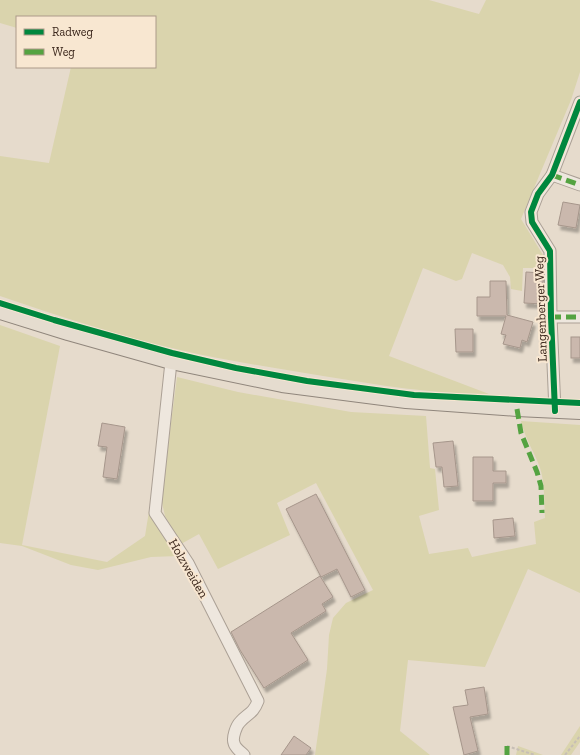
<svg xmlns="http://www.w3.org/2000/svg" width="580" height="755" viewBox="0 0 580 755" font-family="'Zilla Slab',serif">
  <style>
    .green { fill: #dad4ad }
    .building { fill: #cab8ad; stroke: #a6968b; filter: url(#shadow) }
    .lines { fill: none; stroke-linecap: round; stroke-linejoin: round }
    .minor-casing { stroke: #aba095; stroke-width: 13 }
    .major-casing { stroke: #90867c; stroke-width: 16 }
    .path { stroke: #c7beb5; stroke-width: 2; stroke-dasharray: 3 2; stroke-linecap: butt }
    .minor { stroke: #eee7de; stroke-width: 11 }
    .major { stroke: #e5dccf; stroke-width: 14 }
    .quiet { stroke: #54a341; stroke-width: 5; stroke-dasharray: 10 5; stroke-linecap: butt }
    .cycleway-casing { stroke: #f8e7d1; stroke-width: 8 }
    .cycleway { stroke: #00873e; stroke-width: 6 }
    .labels { text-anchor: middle; stroke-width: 4; stroke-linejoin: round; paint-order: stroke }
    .street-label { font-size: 13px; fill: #3b271c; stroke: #f8e7d1 }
  </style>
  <defs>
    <filter id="shadow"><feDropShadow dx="2.5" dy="4.5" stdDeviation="1" flood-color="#0004"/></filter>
  </defs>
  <rect width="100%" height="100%" fill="#e6dbcc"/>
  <g class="green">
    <path d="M0,0H429L479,14L486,0H580V72L571,100L521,219L543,255L545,268H523L522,291L511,289L510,277L503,265L472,253L462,279L456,281L423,268L389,356L489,394C433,394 378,385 323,376C275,368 227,361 180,350C119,336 59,316 0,296V156L49,163L71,67H155V17H17V28L0,23Z"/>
    <polygon points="0,325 60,346 22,545 107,562 145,536 149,511 178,556 151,557 98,570 71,565 22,546 0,543"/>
    <path d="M177,377L238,392L351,412L426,416L430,468L435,469L439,510L419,516L429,554L468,548L472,557L536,544L534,522L545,518C544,502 545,483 540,468C534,451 525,439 521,421L580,425V593L528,569L485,667L408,660L400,731L430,755H315L327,669L329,635L333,618L346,603L373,590L316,483L277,503L290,535L218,569L199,534L181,544L165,516L161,498Z"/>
    <polygon points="580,726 580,742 571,755 561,755"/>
    <polygon points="518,746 543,755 516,755"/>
  </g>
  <g class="building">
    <polygon points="563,202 580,205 576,228 558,225"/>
    <polygon points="526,272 543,273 543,304 524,303"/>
    <polygon points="490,281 506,281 507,315 533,322 527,342 522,340 520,348 503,344 506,335 501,334 506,316 477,316 477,297 490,297"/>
    <polygon points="455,329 473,329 473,352 456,352"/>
    <rect x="571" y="337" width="9" height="21"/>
    <polygon points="102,423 125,427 117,479 103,477 107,447 98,446"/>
    <polygon points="453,441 458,486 444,487 442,467 436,467 433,443"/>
    <polygon points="473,457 493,457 493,471 506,471 506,483 493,483 493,501 473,501"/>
    <polygon points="316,494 365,590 351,597 337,569 321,577 286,509"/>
    <polygon points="513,518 515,536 494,538 493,520"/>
    <polygon points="320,576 333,597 322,604 326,611 291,633 308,660 264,688 240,650 231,632"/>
    <polygon points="484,687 488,714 470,717 478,751 464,755 453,707 468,705 465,690"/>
    <polygon points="294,736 311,748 306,755 281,755"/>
  </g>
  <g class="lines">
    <defs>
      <g id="minor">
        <polyline points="552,175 580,185"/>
        <polyline points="551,317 580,317"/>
        <path d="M171,362L155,513L188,563L258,701C253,714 248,713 240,722C236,726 232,738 234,743C235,748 241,752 244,755"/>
        <polyline points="555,411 551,317 550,251 532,222 531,212 538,194 552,175 580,102"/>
      </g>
      <polyline id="major" points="0,312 68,333 171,362 282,385 406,401 517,409 580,412"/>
    </defs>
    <use href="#minor" class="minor-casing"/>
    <use href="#major" class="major-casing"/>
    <g class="path">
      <polyline points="507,746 535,755"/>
      <polyline points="565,755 580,736"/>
    </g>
    <use href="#minor" class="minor"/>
    <use href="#major" class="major"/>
    <g class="quiet">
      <polyline points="552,175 580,185"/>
      <polyline points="551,317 580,317"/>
      <polyline points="517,409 521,433 537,472 541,486 542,513"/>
      <polyline points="507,755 507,746"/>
    </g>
    <defs>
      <g id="cycleway">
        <polyline points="0,303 54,320 172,353 236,368 307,381 414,395 580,403"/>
        <polyline points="555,411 551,317 550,251 532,222 531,212 538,194 552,175 580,102"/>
      </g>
    </defs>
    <use href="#cycleway" class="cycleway-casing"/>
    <use href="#cycleway" class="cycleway"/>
  </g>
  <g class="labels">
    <g class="street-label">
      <text transform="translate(540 309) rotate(-92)" y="5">Langenberger Weg</text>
      <text transform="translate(189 568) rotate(60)" y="5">Holzweiden</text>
    </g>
  </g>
  <rect x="16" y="16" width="140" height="52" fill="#f8e7d1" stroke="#ac9a89"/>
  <rect x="24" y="29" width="20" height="6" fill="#00873e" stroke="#ac9a89"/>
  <text x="52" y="36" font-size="12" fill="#3b271c">Radweg</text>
  <rect x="24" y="49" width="20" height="6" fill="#54a341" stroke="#ac9a89"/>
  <text x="52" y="56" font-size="12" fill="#3b271c">Weg</text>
</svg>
